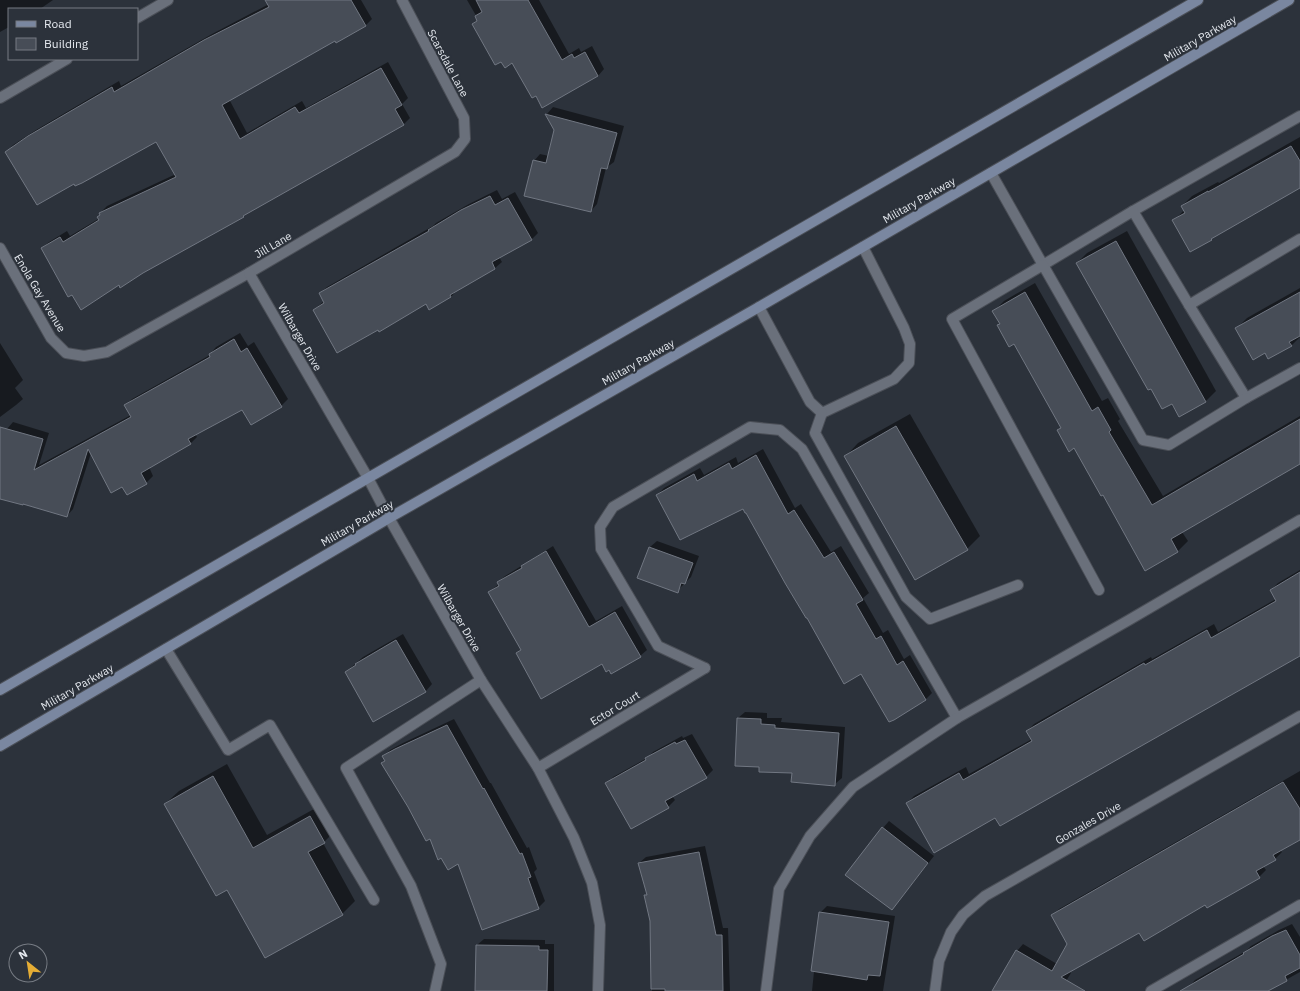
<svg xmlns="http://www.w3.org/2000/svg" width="1300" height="991" viewBox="0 0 1300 991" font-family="'IBM Plex Sans',sans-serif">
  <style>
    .shadow { fill: #0007 }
    .building { fill: #474d57; stroke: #717782 }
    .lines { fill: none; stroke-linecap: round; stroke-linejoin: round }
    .lane-casing { stroke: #4b4f57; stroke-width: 12 }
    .street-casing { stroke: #4b4f57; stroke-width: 12 }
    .secondary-casing { stroke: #4b4f57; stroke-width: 12 }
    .lane { stroke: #6a707b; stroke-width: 10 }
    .street { stroke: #6a707b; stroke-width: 10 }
    .secondary { stroke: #7a87a0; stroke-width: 10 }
    .labels { text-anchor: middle; stroke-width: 4; stroke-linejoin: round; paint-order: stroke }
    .street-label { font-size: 11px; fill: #e4e8ee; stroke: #2c323b }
  </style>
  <rect width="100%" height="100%" fill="#2c323b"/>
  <g class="shadow">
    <polygon points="0,0 53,0 40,9 9,9 9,27 0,32"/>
    <polygon points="266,0 361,0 372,19 365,26 335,39 229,99 247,133 302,101 306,108 388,62 408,98 402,104 410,118 404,124 247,212 243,217 119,284 42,248 49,242 67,231 70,236 100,218 100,213 107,206 176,174 156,140 74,182 7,152 13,145 36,130 119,81 121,86 212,34 269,4"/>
    <polygon points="467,0 539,0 569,54 579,48 581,52 592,46 604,69 598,76 543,106 536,95 512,62 473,24 478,19"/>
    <polygon points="553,107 624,126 614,162 606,168 597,204 591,211 534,161 540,154 549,156 556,130 547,114"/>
    <polygon points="1300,137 1300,185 1216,235 1211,239 1174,221 1184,210 1182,206 1192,196 1218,182 1219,183"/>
    <polygon points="497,190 502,199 515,192 538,233 531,240 499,257 502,262 495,268 456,291 451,297 427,303 378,329 314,310 324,301 320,293 327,287 433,226 436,223 469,204"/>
    <polygon points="1127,231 1216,391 1206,401 1179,416 1077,263 1087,253"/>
    <polygon points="1035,283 1102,401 1108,398 1120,419 1118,421 1163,496 1300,416 1300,463 1182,532 1188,541 1178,551 1104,494 1075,447 1058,431 1062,427 1014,343 998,326 1001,323 994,311 1004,301"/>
    <polygon points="1300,288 1300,337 1291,346 1265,352 1237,328 1247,318"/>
    <polygon points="240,333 248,346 254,342 288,399 281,406 242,408 195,434 197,437 190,444 149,467 153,476 146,483 123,485 91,453 73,509 67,516 0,497 0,451 7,429 13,422 49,433 39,465 131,415 126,405 132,399 210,355 210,354 216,347"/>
    <polygon points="0,343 23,380 15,388 23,399 16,405 0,417"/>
    <polygon points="910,414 980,536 967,549 845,457 858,443"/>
    <polygon points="763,449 795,508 801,504 831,552 841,546 869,593 863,598 883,633 888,630 904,659 910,655 932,693 925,700 743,507 657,495 664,488 700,468 704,475 736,457 738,463"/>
    <polygon points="657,541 699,556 691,577 677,591 639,577 650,547"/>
    <polygon points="553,546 596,621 622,606 647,650 640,656 609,668 602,663 517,653 521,649 489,592 499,584 498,582 505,576"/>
    <polygon points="1300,570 1300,655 996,816 907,803 914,796 966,767 969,774 1032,739 1027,731 1034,724 1151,657 1152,659 1214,624 1218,632 1276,599 1271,590 1278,583"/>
    <polygon points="403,634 432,684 426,691 374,721 346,672 363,657"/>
    <polygon points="745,712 767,713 767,718 782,718 781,722 845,727 842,778 835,784 793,772 760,766 738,718"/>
    <polygon points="454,719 490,783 491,783 527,848 529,847 537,869 534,872 545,901 538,908 458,863 431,837 409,807 382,763 385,760 384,757 390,750 403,743"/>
    <polygon points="692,734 713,770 706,777 672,796 675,800 668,807 607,784 613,777 647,758 653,752 682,736 683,738"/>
    <polygon points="227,764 267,835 323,804 337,829 323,843 355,901 342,914 227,889 165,804 179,791"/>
    <polygon points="1300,771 1300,838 1280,850 1282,852 1275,859 1263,866 1266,870 1259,877 1205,903 1139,931 1069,971 1071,973 1060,991 993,991 1017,951 1023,944 1057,964 1068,944 1053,916 1059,909"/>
    <polygon points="889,821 934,856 898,902 892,909 883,828"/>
    <polygon points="705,846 723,928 728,928 730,991 652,991 651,921 645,896 648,894 639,863 646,857"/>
    <polygon points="827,906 895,916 883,991 812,991 820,913"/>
    <polygon points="1292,924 1300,937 1300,972 1266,991 1191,991 1189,987 1195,980 1246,951 1251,946 1279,930"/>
    <polygon points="484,939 545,940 545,944 554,944 554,991 476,991 477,945"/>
  </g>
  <g class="building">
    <polygon points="265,0 351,0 366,26 336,43 335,41 222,105 240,139 295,107 299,113 381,68 402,105 395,109 404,125 243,216 244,217 143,273 120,288 119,285 81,310 72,295 68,297 41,248 60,237 63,242 99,220 97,217 100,215 99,213 176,177 156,142 82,183 75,186 74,184 37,205 5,152 28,136 112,87 114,92 204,40 269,7"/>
    <polygon points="476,0 528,0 562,60 572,54 574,58 585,52 598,76 542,108 536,96 532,98 512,63 505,68 501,62 495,65 472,24 477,21 475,16 482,12"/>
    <polygon points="545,114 617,133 607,169 601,168 591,212 524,196 533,160 546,163 554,130"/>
    <polygon points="1291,146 1300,161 1300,188 1211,239 1212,240 1190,252 1172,220 1185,213 1181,206 1208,191 1208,192"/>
    <polygon points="490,196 495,205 508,198 532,240 492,262 495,269 450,295 451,297 429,310 426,304 379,332 378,330 337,353 313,310 324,303 319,293 429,231 428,230 461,210"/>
    <polygon points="1116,241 1206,402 1179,417 1172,404 1162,409 1151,389 1148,390 1076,263"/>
    <polygon points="1025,292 1092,411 1098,407 1111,430 1109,432 1152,505 1300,419 1300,464 1171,539 1178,552 1145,571 1103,495 1101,496 1074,448 1069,452 1057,430 1061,428 1014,344 1009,347 997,325 1000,324 992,311"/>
    <polygon points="1300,292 1300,336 1289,342 1292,346 1268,359 1265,353 1253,360 1235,328"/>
    <polygon points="234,339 241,352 247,348 282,407 251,425 242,410 188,439 191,444 141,473 147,484 127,495 122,487 111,493 88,449 67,517 23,504 23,505 0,499 0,427 43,439 34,470 131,417 124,405 210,357 209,354"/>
    <polygon points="896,426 968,550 915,580 844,456"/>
    <polygon points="756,455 788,514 794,510 824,558 834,552 863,600 856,604 876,639 881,636 897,665 903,661 926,700 894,720 889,722 861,674 844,684 807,618 806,618 785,583 746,513 745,513 743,509 680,540 656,495 694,474 697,481 729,463 732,469"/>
    <polygon points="649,547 693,563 685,584 681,583 678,593 637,578"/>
    <polygon points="546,551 589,627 615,612 641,657 611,674 609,670 606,672 602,664 541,699 516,653 521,650 488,592 499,586 497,582 522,568 521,566"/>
    <polygon points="1300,572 1300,656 1000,826 995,818 934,853 906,803 959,773 963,780 1032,741 1026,731 1144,663 1145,665 1207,630 1211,638 1276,601 1270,590"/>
    <polygon points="396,640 426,692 373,722 345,672 356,665 355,664"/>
    <polygon points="737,718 761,719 761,724 775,725 775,728 839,733 835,786 791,782 792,773 759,772 759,767 735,766"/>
    <polygon points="447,725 483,789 484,788 520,854 522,853 531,877 528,878 539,909 482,930 458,864 448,870 441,858 438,860 430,839 426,841 408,807 381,763 385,761 382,756 395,749"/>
    <polygon points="685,740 707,778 665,801 669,808 631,829 605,783 646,760 645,758 675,742 676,744"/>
    <polygon points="213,776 253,848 310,816 325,843 308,852 343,915 265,958 227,890 216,896 164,804"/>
    <polygon points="1283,782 1300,809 1300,840 1273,855 1276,860 1256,871 1260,878 1207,908 1205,905 1144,941 1139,933 1061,977 1085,991 992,991 1016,950 1052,971 1067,944 1051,915"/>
    <polygon points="882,827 928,863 892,910 845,875"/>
    <polygon points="699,852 716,935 722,935 723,991 665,991 665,989 651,989 650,921 644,895 647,895 638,863"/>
    <polygon points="819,912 889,922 880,976 868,975 867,980 811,971"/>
    <polygon points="1286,930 1300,955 1300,968 1285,976 1287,981 1268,991 1180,991 1244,954 1243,953 1272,936"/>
    <polygon points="476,945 539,946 539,950 548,950 547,991 475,991"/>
  </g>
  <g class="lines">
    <defs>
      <g id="lane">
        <polyline points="991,173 1043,265 1133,211 1300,116"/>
        <polyline points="1133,211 1189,305"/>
        <polyline points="1300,239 1189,305 1246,398 1300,368"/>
        <polyline points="759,307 810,402 822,413 894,379 909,363 910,344 904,328 863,247"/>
        <polyline points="822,413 815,433 906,597 930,619 1018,585"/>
        <polyline points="1099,590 952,319 1043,265 1143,440 1169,445 1246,398"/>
        <polyline points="166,649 228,750 270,725 374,900"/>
        <polyline points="705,668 658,646 601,549 600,527 613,507 750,427 780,430 802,449 957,718 1129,620 1300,520"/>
        <polyline points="435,991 441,964 411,886 346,768 481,680"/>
        <polyline points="766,991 779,889 810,836 853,787 957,718"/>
        <polyline points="1151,991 1300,905"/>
      </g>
      <g id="street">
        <polyline points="137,18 168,0"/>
        <polyline points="0,98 67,59"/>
        <polyline points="0,248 51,338 66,353 84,356 107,352 249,273 455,152 465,139 464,118 402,0"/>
        <polyline points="249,273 368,478 389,518 481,680 538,768 574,838 592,883 600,925 598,991"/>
        <polyline points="538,768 705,668"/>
        <polyline points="935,991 939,961 951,932 963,915 985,896 1300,716"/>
      </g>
      <g id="secondary">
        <polyline points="0,690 1198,0"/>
        <polyline points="0,746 389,518 759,307 1289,0"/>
      </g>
    </defs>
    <use href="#lane" class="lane-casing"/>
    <use href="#street" class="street-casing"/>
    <use href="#secondary" class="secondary-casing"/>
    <use href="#lane" class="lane"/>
    <use href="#street" class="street"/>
    <use href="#secondary" class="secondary"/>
  </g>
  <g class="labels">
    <g class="street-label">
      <text transform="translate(1200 38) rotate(-30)" y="4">Military Parkway</text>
      <text transform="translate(448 63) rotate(62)" y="4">Scarsdale Lane</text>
      <text transform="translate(919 200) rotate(-30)" y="4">Military Parkway</text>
      <text transform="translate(273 245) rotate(-30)" y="4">Jill Lane</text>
      <text transform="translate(40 293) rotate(59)" y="4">Enola Gay Avenue</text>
      <text transform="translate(300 337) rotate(60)" y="4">Wilbarger Drive</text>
      <text transform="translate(638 362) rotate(-30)" y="4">Military Parkway</text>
      <text transform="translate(357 523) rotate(-30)" y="4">Military Parkway</text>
      <text transform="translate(459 618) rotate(60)" y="4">Wilbarger Drive</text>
      <text transform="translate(77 687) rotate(-30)" y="4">Military Parkway</text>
      <text transform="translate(615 708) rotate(-31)" y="4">Ector Court</text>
      <text transform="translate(1088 823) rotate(-30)" y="4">Gonzales Drive</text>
    </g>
  </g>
  <rect x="8" y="8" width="130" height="52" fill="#2c323b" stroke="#767b83"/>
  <rect x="16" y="21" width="20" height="6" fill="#7a87a0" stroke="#767b83"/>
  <text x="44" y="28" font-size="12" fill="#e4e8ee">Road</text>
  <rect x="16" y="38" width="20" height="12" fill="#474d57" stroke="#767b83"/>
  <text x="44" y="48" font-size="12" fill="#e4e8ee">Building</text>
  <g transform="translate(28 963) rotate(330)"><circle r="19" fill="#2c323b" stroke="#767b83"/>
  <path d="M0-3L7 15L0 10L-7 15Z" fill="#e5ad35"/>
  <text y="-6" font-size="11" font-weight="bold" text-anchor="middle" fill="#e4e8ee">N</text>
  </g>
</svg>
